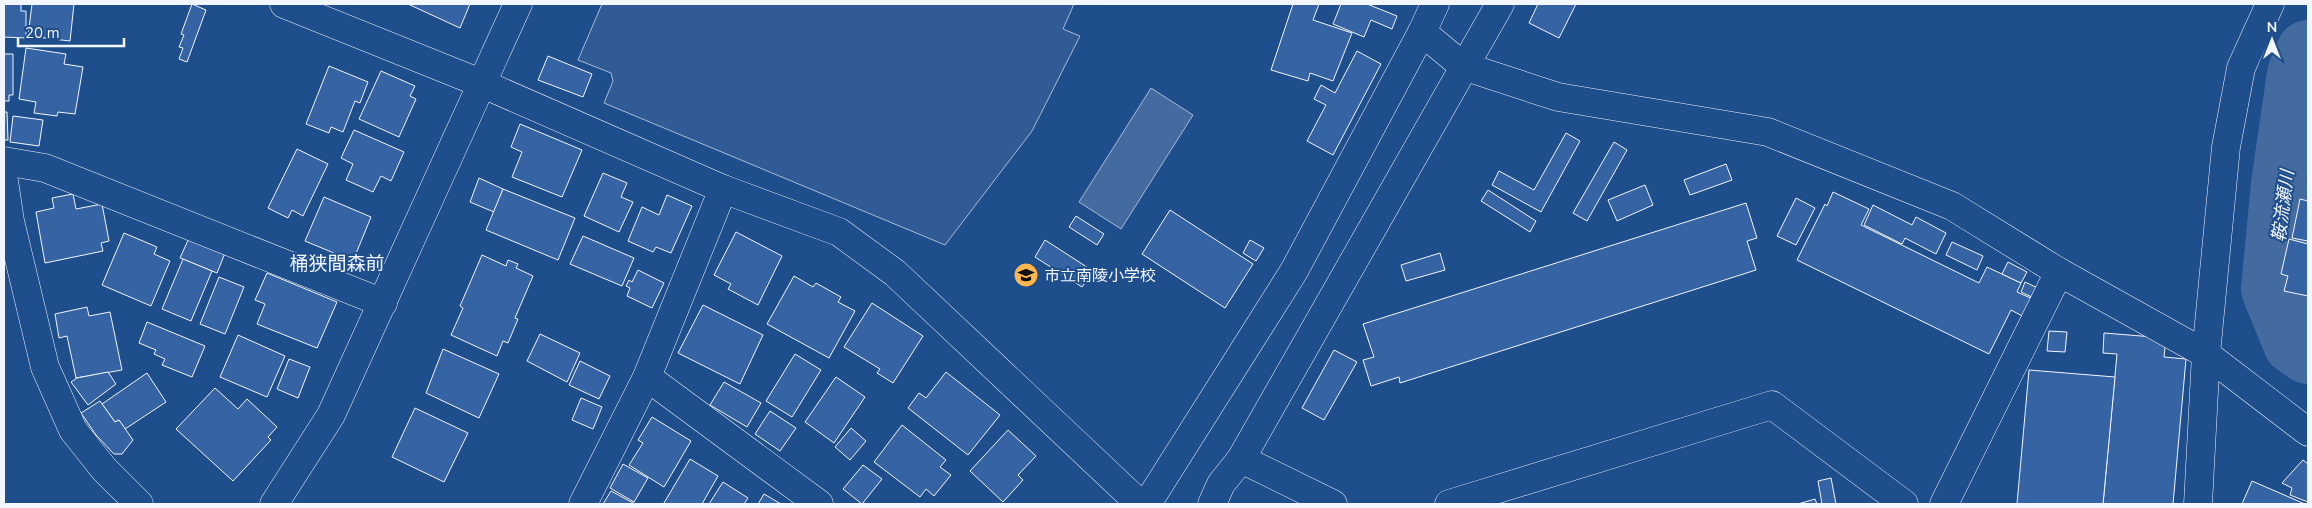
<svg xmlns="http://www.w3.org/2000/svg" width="2312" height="508" viewBox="0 0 2312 508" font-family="'Nunito Sans','Noto Sans JP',sans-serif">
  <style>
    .built { fill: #305b95; stroke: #a8bbd7 }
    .water { fill: #446ba0; stroke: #a8bbd7 }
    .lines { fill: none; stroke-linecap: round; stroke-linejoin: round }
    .river { stroke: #446ba0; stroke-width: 64 }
    .building { fill: #3563a3; stroke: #f2f6ff }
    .minor-casing { stroke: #f2f6ff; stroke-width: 29 }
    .tertiary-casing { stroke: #f2f6ff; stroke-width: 29 }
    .minor { stroke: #1f4e8c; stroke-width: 28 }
    .tertiary { stroke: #1f4e8c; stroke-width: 28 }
    .labels { text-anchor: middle; stroke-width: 4; stroke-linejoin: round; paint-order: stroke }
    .poi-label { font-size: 16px; fill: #f2f6ff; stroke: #1f4e8c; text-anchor: start }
    .water-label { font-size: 18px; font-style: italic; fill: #f2f6ff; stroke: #1f4e8c }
    .quarter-label { font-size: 19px; fill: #f2f6ff; stroke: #1f4e8c }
  </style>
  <rect width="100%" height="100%" fill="#1f4e8c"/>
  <polygon class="built" points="602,4 1074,4 1063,29 1080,36 1032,131 945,245 604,103 613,81 611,73 578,60"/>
  <polygon class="water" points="1151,88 1193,115 1121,229 1079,202"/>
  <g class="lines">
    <polyline class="river" points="2308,52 2299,74 2283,184 2273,289 2295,343 2308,352"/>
  </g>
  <g class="building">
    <polygon points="4,4 21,4 21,11 26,11 26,38 4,37"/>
    <polygon points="32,4 74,4 70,41 28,36"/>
    <polygon points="192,4 206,10 187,62 179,59 183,48 179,47 184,35 181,34"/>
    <polygon points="408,4 470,4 460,28"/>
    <polygon points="1293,4 1319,4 1313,20 1352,33 1333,81 1310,73 1308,81 1271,70"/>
    <polygon points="1341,4 1367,4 1397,16 1392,29 1371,20 1364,37 1333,24"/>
    <polygon points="1538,4 1576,4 1559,38 1529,23"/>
    <polygon points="26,48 66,54 64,64 83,67 75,114 58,112 57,116 34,113 36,102 19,99"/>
    <polygon points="1357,51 1381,64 1333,155 1307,141 1326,105 1314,99 1321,85 1335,93"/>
    <polygon points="4,54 13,54 13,95 9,95 9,101 4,101"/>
    <polygon points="548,56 592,74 583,97 538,80"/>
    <polygon points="329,66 368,82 360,103 355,101 343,132 331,127 329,133 306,124"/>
    <polygon points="381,71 415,86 410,96 416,99 399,137 359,119"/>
    <polygon points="4,112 7,112 8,140 4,140"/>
    <polygon points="13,116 43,120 39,146 10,142"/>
    <polygon points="520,124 582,150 562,197 512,177 522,152 511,147"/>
    <polygon points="354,130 404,152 391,181 381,176 373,192 346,180 353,164 341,158"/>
    <polygon points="1566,133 1580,141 1541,212 1492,185 1499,171 1534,190"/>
    <polygon points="1614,142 1627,150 1587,221 1573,213"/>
    <polygon points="297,149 328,164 303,216 292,210 288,218 268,208"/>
    <polygon points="1726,164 1732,180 1690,195 1684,180"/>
    <polygon points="603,173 627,183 621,197 633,202 619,232 584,216"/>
    <polygon points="479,178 503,189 494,212 470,202"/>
    <polygon points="1645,185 1653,205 1617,221 1608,200"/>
    <polygon points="503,189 575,218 558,260 486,230"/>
    <polygon points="1488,190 1536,221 1530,232 1481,201"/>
    <polygon points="1833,192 1869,209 1861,225 1979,283 1987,267 2021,283 2017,292 2035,300 2026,318 2011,310 1989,354 1797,260 1825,204 1827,206"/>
    <polygon points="73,194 76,209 102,204 109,241 101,243 103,251 45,263 36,212 54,208 52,198"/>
    <polygon points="667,195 692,206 671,253 656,247 653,252 628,241 642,207 659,215"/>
    <polygon points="324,197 371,217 353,261 305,241"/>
    <polygon points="1796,198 1815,208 1796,245 1777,236"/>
    <polygon points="2300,199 2308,201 2308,241 2292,238"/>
    <polygon points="1746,203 1757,238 1747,241 1756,270 1400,383 1399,377 1371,386 1363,360 1374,357 1363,324"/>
    <polygon points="1873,205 1912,225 1916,217 1946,233 1936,254 1905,238 1902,244 1864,225"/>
    <polygon points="1170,210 1253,264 1225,308 1142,254"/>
    <polygon points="1076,216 1104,234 1097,245 1069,227"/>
    <polygon points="736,232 782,256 758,305 728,289 731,284 714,275"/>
    <polygon points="124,233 157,247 154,254 170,261 151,306 102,285"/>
    <polygon points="583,236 634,258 622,286 570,264"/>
    <polygon points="189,238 225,253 217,273 180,258"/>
    <polygon points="2289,239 2308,244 2308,296 2284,291 2288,276 2281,274"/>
    <polygon points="1045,240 1093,271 1082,287 1035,257"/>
    <polygon points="1250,240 1264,248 1256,261 1243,253"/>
    <polygon points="1952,242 1983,256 1977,270 1946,255"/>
    <polygon points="1440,253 1445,270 1406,281 1401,265"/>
    <polygon points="482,255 506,266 508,260 518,264 516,268 533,276 515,318 518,319 508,343 503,341 497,356 451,335 463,308 460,306"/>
    <polygon points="183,259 212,271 191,321 162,309"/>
    <polygon points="2008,262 2027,272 2021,283 2002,274"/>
    <polygon points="638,270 664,283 652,308 627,296 630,288 626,286 629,280 632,282"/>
    <polygon points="267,273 337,302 317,348 257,324 265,304 255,300"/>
    <polygon points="794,276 813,287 816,283 841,297 838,302 855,311 829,358 767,324"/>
    <polygon points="219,277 244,287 225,334 200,324"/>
    <polygon points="2025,282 2042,290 2038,300 2021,292"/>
    <polygon points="872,303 923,336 893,383 877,373 880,369 844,347"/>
    <polygon points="703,305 763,335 740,384 678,353"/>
    <polygon points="87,307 89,316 110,312 122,370 76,378 67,336 59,338 55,314"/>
    <polygon points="147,322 205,346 192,377 162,365 165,359 154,354 156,350 139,343"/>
    <polygon points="2049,331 2067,332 2065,352 2047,351"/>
    <polygon points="2104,333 2166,338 2164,357 2186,359 2173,504 2103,504 2117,354 2103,353"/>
    <polygon points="540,334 580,353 567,382 527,361"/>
    <polygon points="238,335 285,356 267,397 220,377"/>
    <polygon points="443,349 499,374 479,418 426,393"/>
    <polygon points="1334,350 1357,362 1324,420 1302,408"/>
    <polygon points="795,354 821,370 792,417 766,401"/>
    <polygon points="289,359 310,367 298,398 277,389"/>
    <polygon points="580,361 610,376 599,399 569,385"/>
    <polygon points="2029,370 2115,377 2103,504 2017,504"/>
    <polygon points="108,372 116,384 88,405 71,382 77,378"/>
    <polygon points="946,372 1000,415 968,455 908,408 919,393 926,398"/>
    <polygon points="147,373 166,402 125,429 119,420 115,422 102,404"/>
    <polygon points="836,377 865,397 834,443 805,422"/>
    <polygon points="724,382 761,403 747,427 710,405"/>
    <polygon points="215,388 238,409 247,399 277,427 268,437 271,440 233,481 176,429"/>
    <polygon points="581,398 602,407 593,429 572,420"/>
    <polygon points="100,401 115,422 119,420 133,440 122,454 114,454 96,435 81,413"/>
    <polygon points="415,408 468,433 444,482 392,457"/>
    <polygon points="770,411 796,428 780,451 755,434"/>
    <polygon points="652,417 691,441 664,487 629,465 643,443 638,440"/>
    <polygon points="902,425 946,460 940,467 951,475 934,496 926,489 920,497 874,462"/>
    <polygon points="851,428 866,441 850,460 835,447"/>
    <polygon points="1008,430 1036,456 1018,475 1023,480 1003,502 970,471"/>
    <polygon points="690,459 718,476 702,504 666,504 664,503"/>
    <polygon points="2303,460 2308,464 2308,502 2290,495 2292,488 2282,483"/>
    <polygon points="623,464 648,478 634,502 610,488"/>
    <polygon points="863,465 882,479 862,504 843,489"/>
    <polygon points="1831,478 1836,504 1822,504 1818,481"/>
    <polygon points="2252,481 2305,504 2242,504"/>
    <polygon points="723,482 748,498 744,504 709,504"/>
    <polygon points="611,491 635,504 603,504"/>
    <polygon points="764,494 781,504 758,504"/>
    <polygon points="1815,499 1817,504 1798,504"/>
  </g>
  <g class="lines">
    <defs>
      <g id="minor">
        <polyline points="284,4 483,84 723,189 839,232 895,273 1140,504"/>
        <polyline points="1422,32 1463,66 1558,97 1768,132 1952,206 2059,272 2206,354 2308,432"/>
        <polyline points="4,161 45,168 383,303"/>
        <polyline points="4,181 10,221 45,367 73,430 104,469 139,504"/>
        <polyline points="647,377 819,504"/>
        <polyline points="1241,459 1333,504"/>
        <polyline points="583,504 647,377 723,189"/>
        <polyline points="1147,504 1294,271 1422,32 1435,4"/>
        <polyline points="1212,504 1221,484 1241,459 1500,4"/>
        <polyline points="1449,504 1772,405 1904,504"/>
        <polyline points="1944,504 2059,272"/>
        <polyline points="2198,504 2206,354 2226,147 2241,68 2270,4"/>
      </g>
      <polyline id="tertiary" points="274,504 331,415 518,4"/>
    </defs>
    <use href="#minor" class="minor-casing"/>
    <use href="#tertiary" class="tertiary-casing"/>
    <use href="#minor" class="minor"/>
    <use href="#tertiary" class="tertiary"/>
  </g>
  <defs>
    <symbol id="school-disc" viewBox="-11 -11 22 22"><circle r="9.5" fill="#ffb74d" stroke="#1f4e8c"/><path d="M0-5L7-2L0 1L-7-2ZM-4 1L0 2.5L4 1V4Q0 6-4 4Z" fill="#111"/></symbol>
  </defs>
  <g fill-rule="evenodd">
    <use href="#school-disc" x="1012" y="261" width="28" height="28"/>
  </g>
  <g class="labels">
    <g class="poi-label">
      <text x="1044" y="281">市立南陵小学校</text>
    </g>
    <g class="water-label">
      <text transform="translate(2283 206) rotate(-83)" y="6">鞍流瀬川</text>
    </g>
    <g class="quarter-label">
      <text x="337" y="270">桶狭間森前</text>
    </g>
  </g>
  <rect width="2312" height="508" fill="none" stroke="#f2f6ff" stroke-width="10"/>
  <g transform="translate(2272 40)" stroke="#1f4e8c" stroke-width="4" paint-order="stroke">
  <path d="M0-4L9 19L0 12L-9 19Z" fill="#f2f6ff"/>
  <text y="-8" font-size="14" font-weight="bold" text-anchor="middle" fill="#f2f6ff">N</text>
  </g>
  <path d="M18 38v8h106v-8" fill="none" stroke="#f2f6ff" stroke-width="2.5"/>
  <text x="25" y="38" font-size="15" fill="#f2f6ff" stroke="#1f4e8c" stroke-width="4" paint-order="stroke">20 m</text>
</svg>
